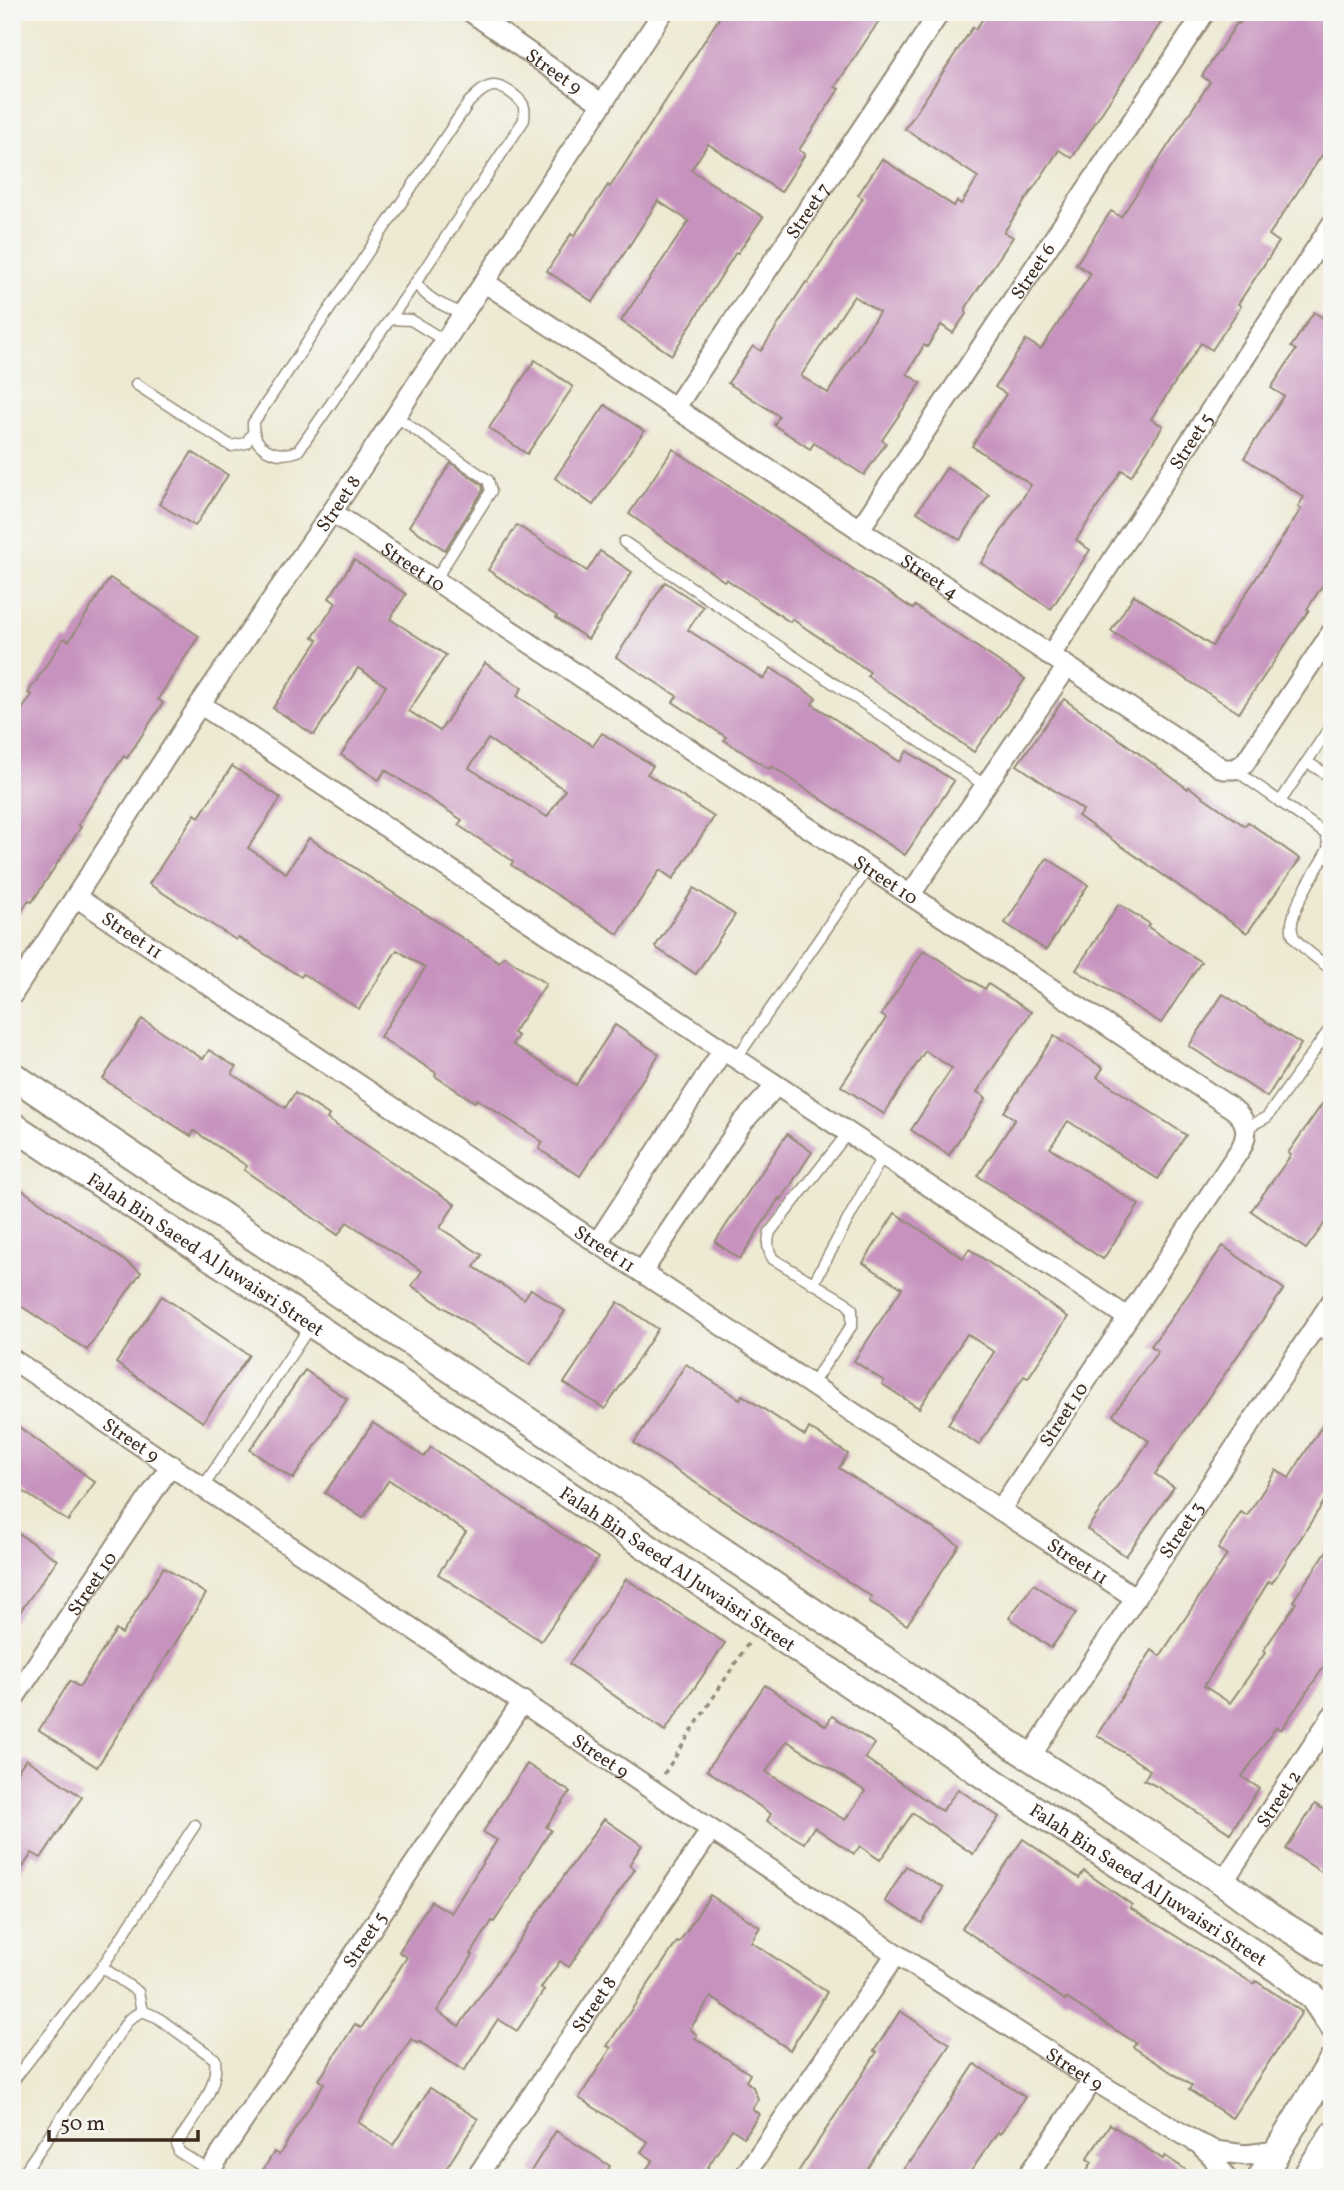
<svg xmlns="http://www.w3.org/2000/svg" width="1344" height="2190" viewBox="0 0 1344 2190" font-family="Vollkorn,serif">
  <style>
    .building { fill: #c793be; fill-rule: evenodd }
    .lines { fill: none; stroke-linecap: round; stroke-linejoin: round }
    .lane-casing { stroke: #948a78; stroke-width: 13 }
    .street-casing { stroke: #948a78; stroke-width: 23 }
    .secondary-casing { stroke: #948a78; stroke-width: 30 }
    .path { stroke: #948a78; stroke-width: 3.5; stroke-dasharray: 5 5; stroke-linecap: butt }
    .lane { stroke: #fff; stroke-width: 10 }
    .street { stroke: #fff; stroke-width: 19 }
    .secondary { stroke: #fff; stroke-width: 26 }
    .labels { text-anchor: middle; stroke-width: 6; stroke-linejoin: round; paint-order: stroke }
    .street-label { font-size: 19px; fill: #3b2a1e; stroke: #f6f6f2 }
  </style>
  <rect width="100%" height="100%" fill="#f6f6f2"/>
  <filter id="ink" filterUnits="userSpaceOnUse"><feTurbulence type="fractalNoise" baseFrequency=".0143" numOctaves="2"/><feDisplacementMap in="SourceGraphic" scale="14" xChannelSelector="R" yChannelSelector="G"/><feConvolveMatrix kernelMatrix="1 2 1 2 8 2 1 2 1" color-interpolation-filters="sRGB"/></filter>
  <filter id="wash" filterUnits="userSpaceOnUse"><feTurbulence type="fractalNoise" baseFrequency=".00686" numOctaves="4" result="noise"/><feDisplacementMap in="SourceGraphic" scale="28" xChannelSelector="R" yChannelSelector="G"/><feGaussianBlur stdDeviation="1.57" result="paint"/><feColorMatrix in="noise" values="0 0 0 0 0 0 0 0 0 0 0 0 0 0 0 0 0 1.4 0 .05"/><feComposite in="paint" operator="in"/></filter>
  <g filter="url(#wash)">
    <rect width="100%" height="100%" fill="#ede9d2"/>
    <g id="blocks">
      <g class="building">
        <polygon points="723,12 885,12 835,87 839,89 799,150 805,154 781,192 708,144 691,170 763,217 738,253 736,252 672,355 621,321 689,221 658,201 593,302 547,271 571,234 574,236 608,185 610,187"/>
        <path d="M987,12H1168L1072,158L1059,150L1004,232L1013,237L972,298L966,308V314L953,333L941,325L927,347L924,345L907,374L921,383L882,440L886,443L864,475L814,443L810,449L774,425L779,416L728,383L753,346L761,351L806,282L808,283L863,198L858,195L882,159L954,206L957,201L961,204L978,177L905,129L973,27L976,29ZM854,296L879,312L828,393L801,376Z"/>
        <polygon points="1247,12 1332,12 1332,162 1322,155 1269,235 1279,242 1238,304 1241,306 1212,350 1201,343 1151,419 1163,426 1131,476 1122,470 1076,540 1090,550 1051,609 981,563 1031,485 972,446 1006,394 995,387 1026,340 1041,349 1091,274 1076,264 1111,211 1121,217 1210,82 1202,76 1237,23 1239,24"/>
        <polygon points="1314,312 1332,324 1332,571 1307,609 1309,610 1239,713 1111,631 1134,595 1212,646 1301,509 1298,507 1304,497 1244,458 1284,396 1271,388 1296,350 1291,347"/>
        <polygon points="535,360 573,387 527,454 489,428"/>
        <polygon points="605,405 644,431 593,505 555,478"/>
        <polygon points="673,449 913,609 915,606 1025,679 974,752 867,676 870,672 792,619 790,622 726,579 724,581 629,514"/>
        <polygon points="192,452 228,475 195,526 159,504"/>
        <polygon points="451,463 482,485 483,490 445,550 409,526"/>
        <polygon points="947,467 989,495 960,540 917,512"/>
        <polygon points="517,525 587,571 600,551 632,572 588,639 556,618 557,616 488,570"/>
        <path d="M354,560L406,594L390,619L446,655L409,711L440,731L485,663L522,688L517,696L593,746L602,733L653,766L647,774L714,817L673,879L660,870L618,934L511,865L513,861L458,825L462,820L385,770L379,780L341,755L386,686L358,668L314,735L273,708L318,640L313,637L336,603L329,598ZM488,739L565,790L547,817L469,768Z"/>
        <polygon points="110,578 199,636 158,699 163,703 127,758 124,756 78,825 81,827 32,902 29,900 12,926 12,724 32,695 28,693 64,638 69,641"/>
        <polygon points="665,582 703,607 688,630 764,679 771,668 816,698 812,704 900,762 907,751 954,781 905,855 771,766 769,769 724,740 726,737 673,702 677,696 616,657"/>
        <polygon points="1064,699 1188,789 1189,787 1245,826 1248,822 1300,859 1247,933 1078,816 1083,810 1017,765"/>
        <polygon points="232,766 281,798 248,848 286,873 309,838 499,962 504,956 546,984 513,1033 518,1036 512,1044 576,1085 615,1025 659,1054 580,1176 539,1149 543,1142 477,1099 475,1102 435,1076 436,1073 380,1037 425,968 397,950 359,1009 303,974 301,977 238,937 236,940 149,884 195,814 199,817"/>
        <polygon points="1047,858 1088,885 1046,950 1005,923"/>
        <polygon points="694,888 735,915 696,974 655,947"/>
        <polygon points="1119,904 1150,924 1148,927 1201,962 1161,1023 1076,970"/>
        <polygon points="924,950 985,989 988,984 1031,1012 977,1092 986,1098 949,1155 911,1130 952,1068 925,1051 884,1114 841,1086 886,1018 881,1015"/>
        <polygon points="1223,994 1301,1044 1267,1097 1189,1046"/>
        <polygon points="142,1019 203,1059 209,1050 236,1067 232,1074 285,1108 295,1093 329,1115 327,1119 455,1204 440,1228 482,1255 474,1267 524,1299 531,1289 565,1311 530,1365 412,1286 422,1271 347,1222 338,1235 244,1170 247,1166 194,1131 191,1136 103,1079"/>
        <polygon points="1054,1036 1103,1068 1097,1077 1186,1135 1158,1179 1068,1121 1050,1148 1139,1205 1103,1259 978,1176 1015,1119 1004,1112"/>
        <polygon points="1332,1090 1332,1213 1306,1249 1251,1211 1291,1155 1288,1153"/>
        <polygon points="787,1134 812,1152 781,1200 779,1198 740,1259 715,1242"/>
        <polygon points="12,1183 141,1272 87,1350 12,1300"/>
        <polygon points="895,1213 963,1258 969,1249 1068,1317 1028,1378 1024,1376 979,1445 948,1424 994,1352 967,1334 919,1408 882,1384 884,1381 854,1361 902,1288 863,1263"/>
        <polygon points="1223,1246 1284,1289 1155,1474 1174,1487 1126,1556 1087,1529 1149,1441 1113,1415 1158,1351 1151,1346"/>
        <polygon points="162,1296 249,1355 203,1422 116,1363"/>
        <polygon points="618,1302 658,1329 605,1409 564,1383"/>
        <polygon points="686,1364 740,1399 742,1395 805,1436 809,1428 848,1454 839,1468 959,1545 907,1625 869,1601 872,1597 634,1443"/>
        <polygon points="305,1370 347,1399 293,1479 250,1450"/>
        <polygon points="1332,1410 1332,1489 1272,1583 1269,1581 1204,1686 1230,1703 1265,1653 1263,1651 1296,1603 1293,1601 1295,1598 1332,1543 1332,1655 1281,1730 1276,1727 1242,1777 1259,1788 1230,1833 1158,1787 1144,1780 1150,1770 1097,1735 1152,1650 1160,1656 1188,1614 1227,1555 1218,1549 1241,1512 1247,1516 1276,1470 1289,1478"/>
        <polygon points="12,1422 95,1482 68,1521 12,1484"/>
        <polygon points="373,1423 424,1457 431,1447 598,1558 541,1641 438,1574 466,1532 389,1480 363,1518 325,1493"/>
        <polygon points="12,1529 57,1560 12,1623"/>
        <polygon points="164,1567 206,1594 97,1767 39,1730 70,1681 79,1687 116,1630 122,1634"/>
        <polygon points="626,1579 725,1643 665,1731 569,1664"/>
        <polygon points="1034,1584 1076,1613 1051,1648 1009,1618"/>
        <path d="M765,1685L826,1726L832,1716L875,1744L865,1758L942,1811L958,1789L999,1817L973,1854L913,1813L880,1860L860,1846L854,1854L814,1827L804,1843L767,1821L771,1814L707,1770ZM787,1741L865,1791L845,1820L766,1772Z"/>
        <polygon points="26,1759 82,1797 41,1858 32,1853 12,1884 12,1779"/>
        <polygon points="527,1764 570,1792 546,1827 551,1830 520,1878 522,1879 494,1922 492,1921 471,1954 473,1955 437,2011 459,2026 604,1819 642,1845 629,1865 635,1869 595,1928 569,1967 560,1961 541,1988 544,1990 517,2031 498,2019 464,2071 420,2042 418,2043 411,2039 358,2122 393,2145 430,2088 478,2119 440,2178 258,2178 274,2152 279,2155 324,2083 319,2080 355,2024 361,2028 407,1957 399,1952 431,1901 451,1913 497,1840 483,1832"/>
        <polygon points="1315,1804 1332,1815 1332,1879 1286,1849"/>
        <polygon points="1023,1839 1079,1878 1084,1871 1132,1905 1130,1908 1254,1984 1256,1981 1302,2012 1232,2118 1189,2090 1192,2086 1133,2047 1136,2043 1066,1998 1065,2000 962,1928"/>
        <polygon points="906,1866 943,1888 922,1923 885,1901"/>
        <polygon points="710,1895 760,1927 751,1942 827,1992 790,2050 711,1997 690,2029 697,2035 695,2038 750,2074 746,2081 753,2087 758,2099 752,2109 759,2114 744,2137 732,2129 701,2178 640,2178 653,2160 641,2152 648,2142 579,2098 611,2048 607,2046 677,1942 679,1943"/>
        <polygon points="900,2011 950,2044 861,2178 794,2178 877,2052 874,2051"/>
        <polygon points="975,2064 1025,2097 1000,2134 998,2132 966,2178 897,2178 910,2160 911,2161"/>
        <polygon points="1110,2124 1163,2159 1165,2156 1198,2178 1082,2178 1092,2162 1087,2159"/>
        <polygon points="556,2131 610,2166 602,2178 540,2178 531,2171"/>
      </g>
    </g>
  </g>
  <g filter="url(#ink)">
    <use href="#blocks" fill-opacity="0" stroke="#948a78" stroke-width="2"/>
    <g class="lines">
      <defs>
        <g id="lane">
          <polyline points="390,319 416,282"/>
          <path d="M445,341L411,320L390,319L298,451C276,459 252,449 253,423L469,102C476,96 483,87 493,86C502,85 517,96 522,103C526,108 524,114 524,120L416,282C426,300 445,306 463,314"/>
          <polyline points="136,384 231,446 246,443 252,434"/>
          <polyline points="395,416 488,480 491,491 435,580"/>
          <polyline points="624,542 986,786"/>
          <polyline points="1307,762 1332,778"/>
          <path d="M1235,770L1326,834L1329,847C1320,867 1282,917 1294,937C1300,947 1322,962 1332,970"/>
          <polyline points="1280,802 1332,724"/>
          <polyline points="736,1059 869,867"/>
          <polyline points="1246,1128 1267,1117 1332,1026"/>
          <polyline points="813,1284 882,1157"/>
          <polyline points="1314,1327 1332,1339"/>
          <path d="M811,1385L852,1325V1309L845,1302L773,1259C767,1249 767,1242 770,1232L847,1134"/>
          <polyline points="203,1487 311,1325"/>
          <polyline points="102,1967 138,1992 142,2011"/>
          <polyline points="12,2082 102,1967 195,1825"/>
          <path d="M20,2178L129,2019L142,2011L157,2017L215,2059C219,2089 193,2119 177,2144L179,2152L210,2171"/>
        </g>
        <g id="street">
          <path id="s1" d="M471,12L602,104"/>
          <path id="s2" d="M484,282L1223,769H1234L1244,764L1332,632"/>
          <path id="s3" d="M675,408L940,12"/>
          <path id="s4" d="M332,512L1233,1109C1247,1120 1249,1133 1241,1148L1000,1510"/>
          <path id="s5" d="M859,530L1205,12"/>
          <path id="s6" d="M1050,656L1332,224"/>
          <polyline points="200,704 1127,1317"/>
          <polyline points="910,895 1067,667"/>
          <path id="s7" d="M76,897L1000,1510L1136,1598"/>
          <path id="s8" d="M12,995L200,704L332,512L663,12"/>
          <polyline points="597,1243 723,1050"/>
          <polyline points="642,1272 742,1123 776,1086"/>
          <path id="s9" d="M12,1359L896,1954L1093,2080L1196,2142L1216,2151L1246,2155L1277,2151"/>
          <path id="s10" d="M12,1701L171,1465"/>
          <path id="s11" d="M1030,1757L1332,1301"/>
          <path id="s12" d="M1223,1882L1332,1716"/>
          <polyline points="1202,2147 1212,2156 1226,2178"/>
          <path id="s13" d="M205,2178L523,1701"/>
          <path id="s14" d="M476,2178L711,1830"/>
          <polyline points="743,2178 896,1954"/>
          <polyline points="1026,2178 1093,2080"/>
        </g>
        <g id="secondary">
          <polyline points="12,1075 1030,1757 1223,1882 1270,1917 1332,1955"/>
          <path id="s15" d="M12,1125L640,1542L1010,1793L1279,1970L1313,1997L1332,2025"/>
          <polyline points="1261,2178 1332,2061"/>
          <polyline points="1305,2178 1332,2136"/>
        </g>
      </defs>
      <use href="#lane" class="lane-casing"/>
      <use href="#street" class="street-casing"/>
      <use href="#secondary" class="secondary-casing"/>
      <polyline class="path" points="664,1774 749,1642"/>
      <use href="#lane" class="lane"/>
      <use href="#street" class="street"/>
      <use href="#secondary" class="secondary"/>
    </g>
  </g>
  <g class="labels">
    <g class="street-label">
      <text dy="7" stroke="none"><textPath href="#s1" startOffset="102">Street 9</textPath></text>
      <text dy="7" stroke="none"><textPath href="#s3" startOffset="238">Street 7</textPath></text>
      <text dy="7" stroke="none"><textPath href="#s5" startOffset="312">Street 6</textPath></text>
      <text dy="7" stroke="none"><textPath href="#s6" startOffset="257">Street 5</textPath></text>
      <text dy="7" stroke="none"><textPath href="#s8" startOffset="590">Street 8</textPath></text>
      <text dy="7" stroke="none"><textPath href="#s4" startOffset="98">Street 10</textPath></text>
      <text dy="7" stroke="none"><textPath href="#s2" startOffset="534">Street 4</textPath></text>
      <text dy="7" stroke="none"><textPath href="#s4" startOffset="665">Street 10</textPath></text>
      <text dy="7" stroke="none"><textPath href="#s7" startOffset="68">Street 11</textPath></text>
      <text dy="7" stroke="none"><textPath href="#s7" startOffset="635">Street 11</textPath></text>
      <text dy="7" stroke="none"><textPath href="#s15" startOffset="233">Falah Bin Saeed Al Juwaisri Street</textPath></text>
      <text transform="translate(1063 1414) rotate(-57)" y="7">Street 10</text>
      <text dy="7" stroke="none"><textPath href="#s9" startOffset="144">Street 9</textPath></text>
      <text dy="7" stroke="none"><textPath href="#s11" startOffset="273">Street 3</textPath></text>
      <text dy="7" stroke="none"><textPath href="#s7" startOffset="1202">Street 11</textPath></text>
      <text dy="7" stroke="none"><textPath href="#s15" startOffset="800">Falah Bin Saeed Al Juwaisri Street</textPath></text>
      <text dy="7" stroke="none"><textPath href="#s10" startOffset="142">Street 10</textPath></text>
      <text dy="7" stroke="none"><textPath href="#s9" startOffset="710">Street 9</textPath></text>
      <text dy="7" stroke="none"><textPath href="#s12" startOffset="100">Street 2</textPath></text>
      <text dy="7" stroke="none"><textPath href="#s15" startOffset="1367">Falah Bin Saeed Al Juwaisri Street</textPath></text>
      <text dy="7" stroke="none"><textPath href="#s13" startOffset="287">Street 5</textPath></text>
      <text dy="7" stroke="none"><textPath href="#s14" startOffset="210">Street 8</textPath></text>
      <text dy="7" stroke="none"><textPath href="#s9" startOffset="1278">Street 9</textPath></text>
    </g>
  </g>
  <rect width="1344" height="2190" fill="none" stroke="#f6f6f2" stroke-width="42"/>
  <path d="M49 2130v10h149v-10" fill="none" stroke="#3b2a1e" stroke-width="3.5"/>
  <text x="60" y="2130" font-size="21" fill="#3b2a1e" stroke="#f6f6f2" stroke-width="5" paint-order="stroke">50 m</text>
</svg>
